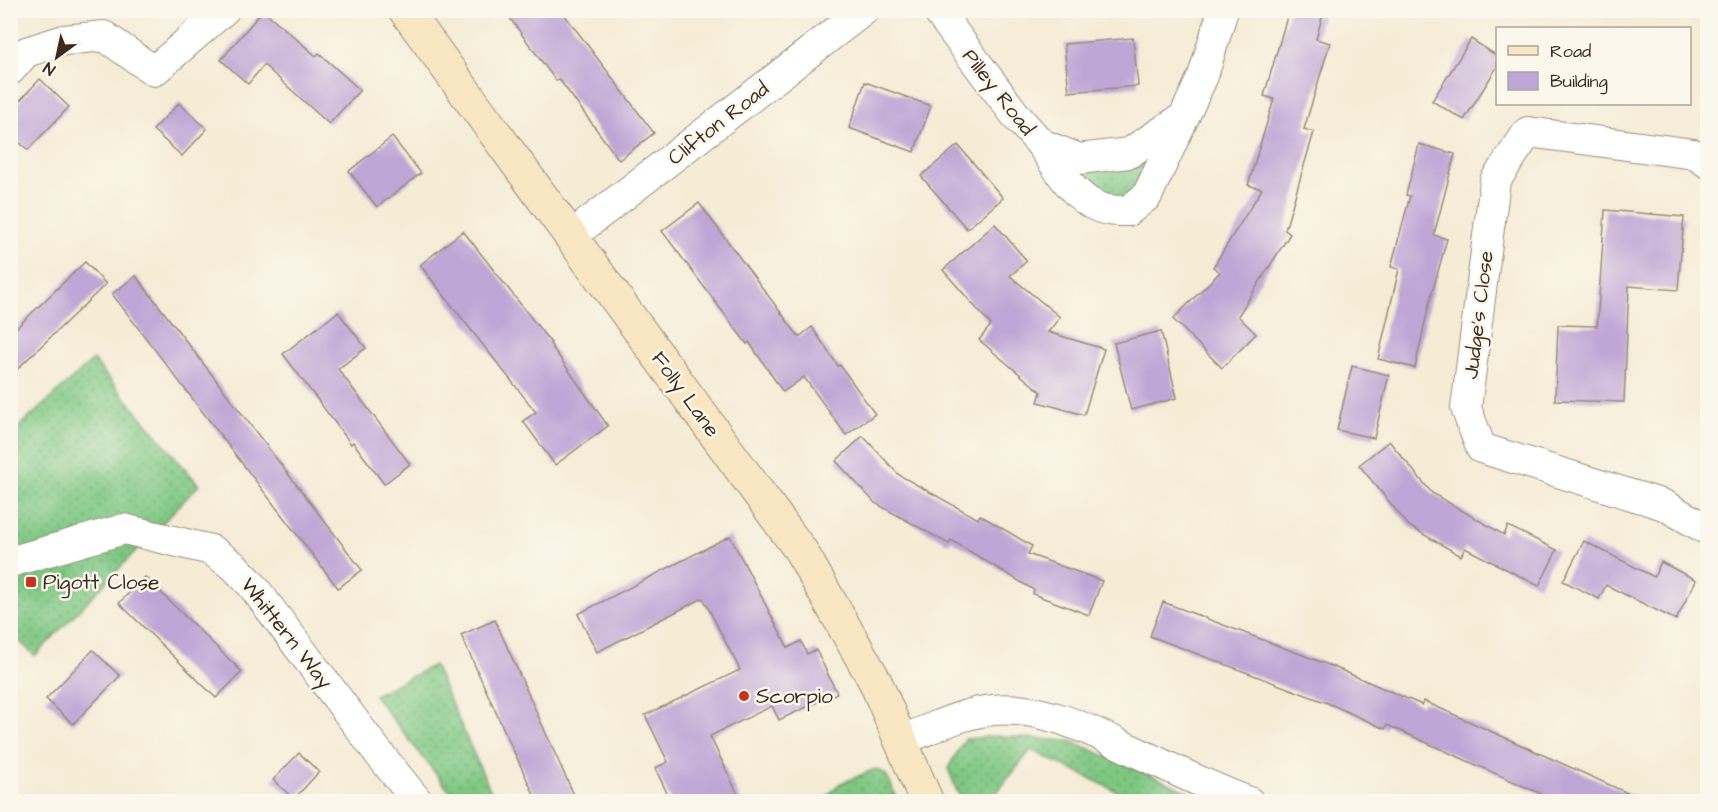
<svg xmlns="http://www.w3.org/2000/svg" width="1718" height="812" viewBox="0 0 1718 812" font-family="'Architects Daughter',sans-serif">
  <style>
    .grass { fill: url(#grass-dots); stroke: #5c7850; stroke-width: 1.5 }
    .building { fill: #bea6d6 }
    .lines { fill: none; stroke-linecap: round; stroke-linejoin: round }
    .street-casing { stroke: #988b7a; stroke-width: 32 }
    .secondary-casing { stroke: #988b7a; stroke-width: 35 }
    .street { stroke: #fff; stroke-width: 30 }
    .secondary { stroke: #f9e7c3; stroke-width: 33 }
    .poi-dot { fill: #c8321e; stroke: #fbf7ec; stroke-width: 2 }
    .labels { text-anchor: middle; stroke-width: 5; stroke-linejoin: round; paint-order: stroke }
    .street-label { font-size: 21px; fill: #3b2a1e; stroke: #fbf7ec }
    .poi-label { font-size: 21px; fill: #3b2a1e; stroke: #fbf7ec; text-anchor: start }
  </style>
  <defs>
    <pattern id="grass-dots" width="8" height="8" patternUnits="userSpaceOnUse" patternTransform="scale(1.5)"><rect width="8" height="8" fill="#7ec783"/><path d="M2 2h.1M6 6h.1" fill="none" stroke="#68a26b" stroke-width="1.8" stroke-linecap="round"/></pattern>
  </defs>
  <rect width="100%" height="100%" fill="#fbf7ec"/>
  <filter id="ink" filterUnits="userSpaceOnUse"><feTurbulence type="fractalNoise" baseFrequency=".0167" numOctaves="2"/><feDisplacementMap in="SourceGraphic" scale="12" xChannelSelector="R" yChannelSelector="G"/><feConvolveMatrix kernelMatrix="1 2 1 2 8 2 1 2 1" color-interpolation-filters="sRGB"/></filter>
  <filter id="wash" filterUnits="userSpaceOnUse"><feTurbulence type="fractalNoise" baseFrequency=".008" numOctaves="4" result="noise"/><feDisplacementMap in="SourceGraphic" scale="24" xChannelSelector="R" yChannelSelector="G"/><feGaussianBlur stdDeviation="1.35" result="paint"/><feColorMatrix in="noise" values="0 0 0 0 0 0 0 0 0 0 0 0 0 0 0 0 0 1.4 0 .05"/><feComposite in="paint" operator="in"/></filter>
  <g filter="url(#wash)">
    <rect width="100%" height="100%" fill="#f5ecd6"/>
    <g class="grass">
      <polygon points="1184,117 1128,211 1066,180"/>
      <polygon points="93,360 199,485 35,656 11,633 11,434"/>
      <polygon points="434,665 495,801 457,801 374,695"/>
      <polygon points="995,736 1071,741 1210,801 1137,801 1031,750 990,801 961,801 948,768 965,739"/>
      <path d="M875,769C890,771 892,789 897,801H823L838,785Z"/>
    </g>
    <g id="blocks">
      <g class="building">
        <polygon points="263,10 316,56 319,53 360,90 329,124 264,65 248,84 221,60"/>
        <polygon points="504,10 561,10 654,133 619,160 559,79 556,81"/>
        <polygon points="1289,10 1324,10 1316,39 1330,43 1304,129 1314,132 1285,230 1290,234 1238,316 1256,334 1222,368 1173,319 1220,272 1213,267 1262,189 1248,185 1274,99 1264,96"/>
        <polygon points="1133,38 1138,86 1069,92 1064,44"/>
        <polygon points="1471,39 1497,56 1497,67 1464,120 1432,101"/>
        <polygon points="40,79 69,107 28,150 10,134 10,111"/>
        <polygon points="865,82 931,106 914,152 849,128"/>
        <polygon points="179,103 207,129 182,156 153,130"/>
        <polygon points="392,137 421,173 377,207 349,171"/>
        <polygon points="1419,144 1455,154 1434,235 1447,239 1429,304 1415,368 1378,359 1399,269 1391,267 1410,196 1406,195"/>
        <polygon points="958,145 1003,198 967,229 921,176"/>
        <polygon points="699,203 799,337 812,327 838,366 840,365 875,414 846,435 804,377 783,392 749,342 747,344 662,231"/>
        <polygon points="1605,210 1684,217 1678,290 1629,286 1624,402 1555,400 1558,325 1597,326"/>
        <polygon points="995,224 1027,261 1010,276 1060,317 1048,332 1104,349 1084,415 1038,402 1041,392 979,340 991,325 943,270"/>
        <polygon points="463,231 551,343 550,344 608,426 555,465 523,421 536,412 420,265"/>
        <polygon points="85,262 106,284 10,376 10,334"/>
        <polygon points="136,276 362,570 338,588 112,294"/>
        <polygon points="338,312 366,348 338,369 410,464 384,484 353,442 351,444 283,354"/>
        <polygon points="1161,331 1177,398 1131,410 1114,343"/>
        <polygon points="1352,366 1389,375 1374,438 1337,430"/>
        <polygon points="863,436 899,475 978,519 980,515 1032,546 1028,554 1102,581 1089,615 1033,594 1034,590 951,540 949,544 875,503 836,461"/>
        <polygon points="1389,441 1432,493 1504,535 1508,526 1557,550 1539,586 1465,548 1461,556 1409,526 1359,465"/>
        <polygon points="730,536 788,648 801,641 807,654 816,650 837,693 779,720 772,706 710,736 741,801 671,801 655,768 668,762 645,715 740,670 703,598 597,652 578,614"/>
        <polygon points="1584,541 1654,577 1661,562 1696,580 1676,620 1606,585 1599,599 1563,581"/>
        <polygon points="145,577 242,672 216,698 119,603"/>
        <polygon points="1163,602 1329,665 1422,705 1424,701 1645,801 1557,801 1387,725 1385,729 1330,704 1150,636"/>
        <polygon points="495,620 562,769 577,801 537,801 509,741 461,635"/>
        <polygon points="93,650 120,676 73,724 46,699"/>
        <polygon points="299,753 319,772 294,799 273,780"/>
      </g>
    </g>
  </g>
  <g filter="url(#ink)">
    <use href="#blocks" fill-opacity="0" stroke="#988b7a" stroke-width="1.5"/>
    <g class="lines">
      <defs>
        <g id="street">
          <polyline points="937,10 1017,117 1041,144 1079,159 1129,153 1184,117 1203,76 1223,10"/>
          <polyline points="10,70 26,52 64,40 104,36 154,71 224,10"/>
          <path d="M1041,144C1058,168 1076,204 1108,210C1114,211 1121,211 1128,211L1147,196L1184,117"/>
          <polyline points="1708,163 1694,154 1528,132 1495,181 1466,408 1481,448 1664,505 1708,530"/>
          <polyline points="571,236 864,10"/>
          <polyline points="10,562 124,529 211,550 235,567 252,585 377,751 418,802"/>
          <path d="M902,740C931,729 961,713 993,710C1041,705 1090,730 1132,750C1171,768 1209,787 1249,802"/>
        </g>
        <polyline id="secondary" points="405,10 801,551 875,681 927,802"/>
      </defs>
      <use href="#street" class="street-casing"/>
      <use href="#secondary" class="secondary-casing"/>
      <use href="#street" class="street"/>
      <use href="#secondary" class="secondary"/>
    </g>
  </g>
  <g class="poi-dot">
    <rect x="25" y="576" width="12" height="12" rx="3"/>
    <circle cx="744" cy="696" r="6"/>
  </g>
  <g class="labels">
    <g class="street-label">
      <text transform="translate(999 92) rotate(52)" y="7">Pilley Road</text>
      <text transform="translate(718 123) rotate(-38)" y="7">Clifton Road</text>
      <text transform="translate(1478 315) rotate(-83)" y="7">Judge's Close</text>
      <text transform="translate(686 394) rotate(54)" y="7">Folly Lane</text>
      <text transform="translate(287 633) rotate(52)" y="7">Whittern Way</text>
    </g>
    <g class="poi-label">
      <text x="43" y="589">Pigott Close</text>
      <text x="756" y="703">Scorpio</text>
    </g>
  </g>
  <rect width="1718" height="812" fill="none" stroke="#fbf7ec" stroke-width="36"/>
  <rect x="1496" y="27" width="195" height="78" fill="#fbf7ec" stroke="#aea59a" stroke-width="1.5"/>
  <rect x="1508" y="46" width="30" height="9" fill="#f9e7c3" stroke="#aea59a" stroke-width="1.5"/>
  <text x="1550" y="57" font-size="18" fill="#3b2a1e">Road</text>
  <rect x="1508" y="72" width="30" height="18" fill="#bea6d6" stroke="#aea59a" stroke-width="1.5"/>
  <text x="1550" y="87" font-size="18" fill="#3b2a1e">Building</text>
  <g transform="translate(57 57) rotate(213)" stroke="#fbf7ec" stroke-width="4.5" paint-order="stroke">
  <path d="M0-4.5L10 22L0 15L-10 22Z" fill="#3b2a1e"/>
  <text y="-9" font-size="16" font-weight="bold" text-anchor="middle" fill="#3b2a1e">N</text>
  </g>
</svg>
